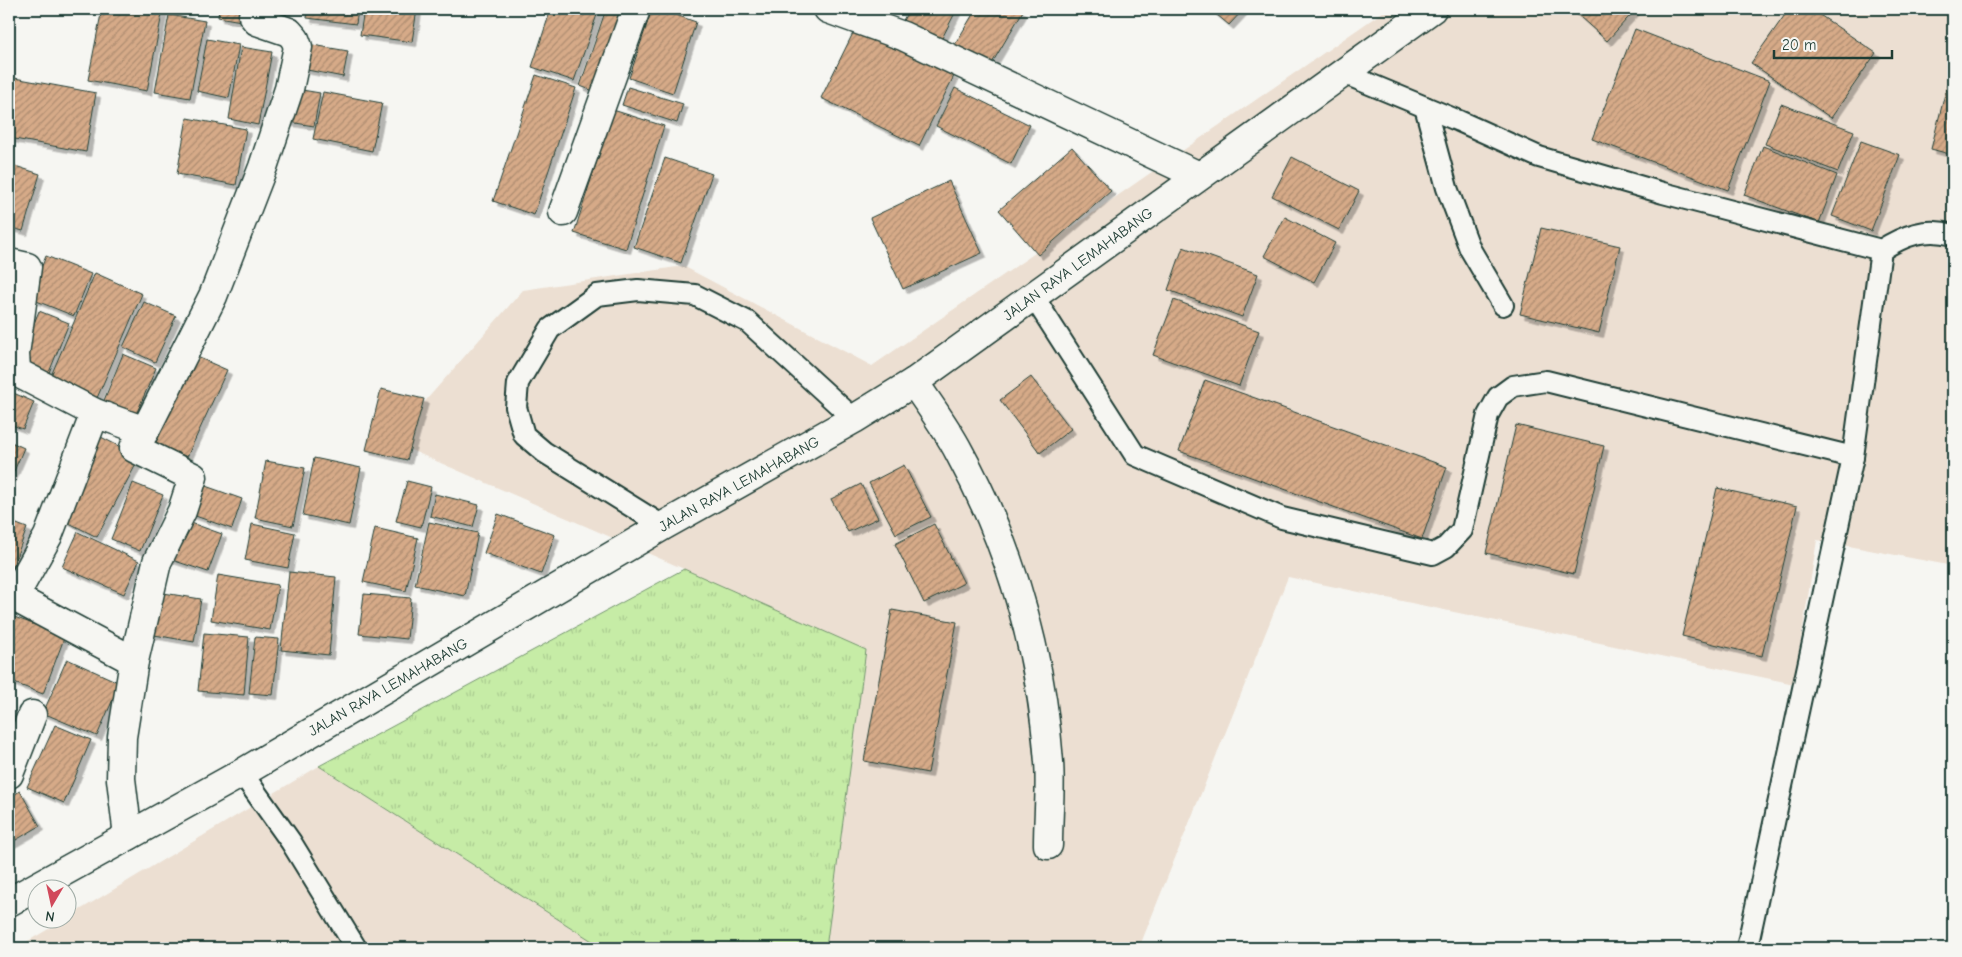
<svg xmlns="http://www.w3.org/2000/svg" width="1962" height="957" viewBox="0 0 1962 957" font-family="'Comic Neue',sans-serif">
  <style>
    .built { fill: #ecdfd2 }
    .grass { fill: url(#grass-tufts); stroke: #72946d }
    .building { fill: url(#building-hatch); stroke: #1f3d34; filter: url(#shadow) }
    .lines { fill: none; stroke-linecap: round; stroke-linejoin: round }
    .service-casing { stroke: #1f3d34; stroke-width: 24 }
    .minor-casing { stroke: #1f3d34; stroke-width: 31 }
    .primary-casing { stroke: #1f3d34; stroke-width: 31 }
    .service { stroke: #f6f6f2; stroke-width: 20 }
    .minor { stroke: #f6f6f2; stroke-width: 28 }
    .primary { stroke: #f6f6f2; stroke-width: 28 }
    .labels { text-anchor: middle; stroke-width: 4.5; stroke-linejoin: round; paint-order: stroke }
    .street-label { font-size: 15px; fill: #1f3d34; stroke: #f6f6f2 }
  </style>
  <defs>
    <pattern id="grass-tufts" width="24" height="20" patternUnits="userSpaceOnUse" patternTransform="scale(1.25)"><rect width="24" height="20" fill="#c6eca6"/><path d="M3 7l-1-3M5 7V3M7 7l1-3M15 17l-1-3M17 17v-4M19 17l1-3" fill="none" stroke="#aacb90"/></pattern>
    <pattern id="building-hatch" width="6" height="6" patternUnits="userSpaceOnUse" patternTransform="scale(1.25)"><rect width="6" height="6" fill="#d6aa88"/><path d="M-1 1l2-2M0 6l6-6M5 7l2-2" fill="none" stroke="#ad8c70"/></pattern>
    <filter id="shadow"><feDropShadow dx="4.5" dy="4.5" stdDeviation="0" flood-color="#0004"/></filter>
  </defs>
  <rect width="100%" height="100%" fill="#f6f6f2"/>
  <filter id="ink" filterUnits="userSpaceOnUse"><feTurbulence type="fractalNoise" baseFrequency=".02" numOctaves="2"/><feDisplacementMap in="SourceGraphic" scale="10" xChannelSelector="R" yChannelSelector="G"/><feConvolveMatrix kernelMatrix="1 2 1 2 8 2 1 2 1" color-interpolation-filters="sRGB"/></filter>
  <g filter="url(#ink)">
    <g class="built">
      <polygon points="1387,9 1953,9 1953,566 1817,540 1794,684 1288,577 1139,948 826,948 866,650 684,569 390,441 523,290 683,266 872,366"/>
      <polygon points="319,766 603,948 16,948 64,920 68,920 68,917"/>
    </g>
    <polygon class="grass" points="684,569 866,650 826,948 603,948 319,766"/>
    <g class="building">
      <polygon points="102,9 163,9 147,91 88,80"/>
      <polygon points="219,9 250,9 247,22 218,17"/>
      <polygon points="263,9 287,9 285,20"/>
      <polygon points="308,9 358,9 356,24 307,18"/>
      <polygon points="364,9 417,9 412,42 360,35"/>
      <polygon points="551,9 599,9 574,81 532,67"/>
      <polygon points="606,9 631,9 602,94 580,86"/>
      <polygon points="652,9 659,9 696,22 673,93 629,78"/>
      <polygon points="909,9 957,9 936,50 898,30"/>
      <polygon points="976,9 1020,9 1023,11 988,70 953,48"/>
      <polygon points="1210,9 1244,9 1229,25"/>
      <polygon points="1571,9 1636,9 1607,41"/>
      <polygon points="1789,9 1811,9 1876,53 1831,118 1751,63"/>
      <polygon points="169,15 205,21 190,98 155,92"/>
      <polygon points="856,27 954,76 919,146 821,98"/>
      <polygon points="1635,29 1770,81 1728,190 1592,139"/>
      <polygon points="207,39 239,45 229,98 197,91"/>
      <polygon points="301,43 348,51 343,77 297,68"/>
      <polygon points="241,47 272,52 258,125 229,119"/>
      <polygon points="1952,66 1953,66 1953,155 1931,149"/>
      <polygon points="536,75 576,88 534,215 493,201"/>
      <polygon points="9,77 96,93 86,152 9,138"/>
      <polygon points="628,87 683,104 677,123 622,105"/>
      <polygon points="290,88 320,93 314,126 283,121"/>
      <polygon points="955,88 1030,125 1011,164 936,126"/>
      <polygon points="323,92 382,103 372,151 313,139"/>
      <polygon points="1781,104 1854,131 1838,172 1765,144"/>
      <polygon points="613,110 664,126 626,249 574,233"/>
      <polygon points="187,118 246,129 236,185 177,174"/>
      <polygon points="1861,141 1900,155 1871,231 1832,216"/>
      <polygon points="1763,146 1837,175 1819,223 1744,195"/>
      <polygon points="1072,147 1111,191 1038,255 999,210"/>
      <polygon points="1292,157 1359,191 1339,230 1272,196"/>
      <polygon points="665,158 712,174 681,263 634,247"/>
      <polygon points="9,164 40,174 23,231 9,227"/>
      <polygon points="949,181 982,253 903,289 870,218"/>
      <polygon points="1285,217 1335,243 1314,282 1264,256"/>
      <polygon points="1541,228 1620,246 1599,333 1520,314"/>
      <polygon points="1183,247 1258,274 1242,317 1168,290"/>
      <polygon points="46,256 91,274 74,316 29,298"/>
      <polygon points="95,273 142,294 94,405 47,385"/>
      <polygon points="1174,300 1259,331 1239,386 1153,355"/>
      <polygon points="144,302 176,316 155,362 123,347"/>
      <polygon points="39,311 69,323 48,375 18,363"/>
      <polygon points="188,353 227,370 187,457 148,440"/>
      <polygon points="123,354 156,368 132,424 100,410"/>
      <polygon points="1031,377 1071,429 1040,453 1000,400"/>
      <polygon points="1205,380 1447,467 1422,539 1179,451"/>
      <polygon points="381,389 424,399 407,460 366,450"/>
      <polygon points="9,391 34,402 23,429 9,424"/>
      <polygon points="1516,425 1604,446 1574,574 1486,553"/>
      <polygon points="101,437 140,457 97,537 59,518"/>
      <polygon points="9,441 24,448 11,478 9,477"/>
      <polygon points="314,458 361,468 349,525 303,515"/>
      <polygon points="266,461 305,468 293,526 255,518"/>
      <polygon points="904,465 931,517 896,534 869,483"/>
      <polygon points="407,481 431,487 421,527 396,521"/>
      <polygon points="133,483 163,495 140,551 111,539"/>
      <polygon points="197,483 242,499 232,529 187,513"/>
      <polygon points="861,484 878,518 848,532 831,499"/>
      <polygon points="1717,488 1797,506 1762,656 1682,636"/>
      <polygon points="435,494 479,505 473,527 430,516"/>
      <polygon points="498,514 555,535 541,574 484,553"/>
      <polygon points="180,519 222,534 208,572 166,558"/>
      <polygon points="9,521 27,528 9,577"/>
      <polygon points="429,522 478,533 465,596 415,585"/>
      <polygon points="252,524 295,533 288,568 245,560"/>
      <polygon points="934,524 964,583 924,603 895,544"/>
      <polygon points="375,528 418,538 406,591 363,582"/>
      <polygon points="78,532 139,561 124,594 62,567"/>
      <polygon points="289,572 336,577 329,655 281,650"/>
      <polygon points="218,575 278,585 270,630 211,620"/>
      <polygon points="151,591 201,599 194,642 143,633"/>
      <polygon points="364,594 411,598 407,639 359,634"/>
      <polygon points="892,610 957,622 928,773 864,761"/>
      <polygon points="9,615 65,636 43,694 9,681"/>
      <polygon points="204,633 249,637 244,695 198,691"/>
      <polygon points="255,637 279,639 273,695 249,693"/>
      <polygon points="67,659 120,683 97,736 43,713"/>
      <polygon points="9,720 19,725 9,747"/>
      <polygon points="55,725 91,740 64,803 27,787"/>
      <polygon points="20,791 40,826 9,844 9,797"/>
    </g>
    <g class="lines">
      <defs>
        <g id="service">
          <path d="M1343,73L1459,121L1539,157L1663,193L1881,250C1905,235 1926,227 1953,235"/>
          <polyline points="1425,107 1447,188 1470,249 1503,305"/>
          <polyline points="1033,296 1135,455 1282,518 1433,554 1446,547 1462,530 1488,415 1498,397 1513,386 1546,381 1853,457"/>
          <polyline points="663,526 544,452 524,435 516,407 518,383 550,329 597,295 638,290 695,295 748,322 854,419"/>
          <polyline points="242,773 291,842 356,948"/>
          <polyline points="1747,948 1853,457 1881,250"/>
        </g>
        <g id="minor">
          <polyline points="828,9 903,36 1199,176"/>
          <polyline points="563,212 636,9"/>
          <polyline points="9,263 27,267 15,354 16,368 20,374 95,413 145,431 213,296 263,167 289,89 298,47 295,39 289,32 257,21 253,16 254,9"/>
          <path d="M914,382C929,405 946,427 959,452C1012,549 1041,652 1049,762C1051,789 1048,817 1048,845"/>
          <polyline points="95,413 48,536 14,597 134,661"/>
          <polyline points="9,774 32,715"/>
          <polyline points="128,836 121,779 122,737 134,661 157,562 182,511 193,477 134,448 145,431"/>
        </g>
        <polyline id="primary" points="9,902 242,773 663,526 854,419 914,382 1432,9"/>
      </defs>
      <use href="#service" class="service-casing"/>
      <use href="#minor" class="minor-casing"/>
      <use href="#primary" class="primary-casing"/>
      <use href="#service" class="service"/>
      <use href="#minor" class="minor"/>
      <use href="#primary" class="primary"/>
    </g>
  </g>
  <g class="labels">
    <g class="street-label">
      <text transform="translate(1078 264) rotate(-36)" y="5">JALAN RAYA LEMAHABANG</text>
      <text transform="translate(739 484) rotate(-29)" y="5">JALAN RAYA LEMAHABANG</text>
      <text transform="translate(388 687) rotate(-30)" y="5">JALAN RAYA LEMAHABANG</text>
    </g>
  </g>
  <rect width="1962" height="957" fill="none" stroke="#f6f6f2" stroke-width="30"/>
  <rect x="15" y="15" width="1932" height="927" fill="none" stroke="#1f3d34" stroke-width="2" filter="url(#ink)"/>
  <g transform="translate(52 904) rotate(189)"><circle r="24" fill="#f6f6f2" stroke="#a0aca6"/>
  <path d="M0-4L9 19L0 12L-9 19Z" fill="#d1495b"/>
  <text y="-8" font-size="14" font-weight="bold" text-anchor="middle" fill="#1f3d34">N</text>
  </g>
  <path d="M1774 50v8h118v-8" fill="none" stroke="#1f3d34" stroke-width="2.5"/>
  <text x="1782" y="50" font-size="15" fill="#1f3d34" stroke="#f6f6f2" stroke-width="4" paint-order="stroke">20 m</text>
</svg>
